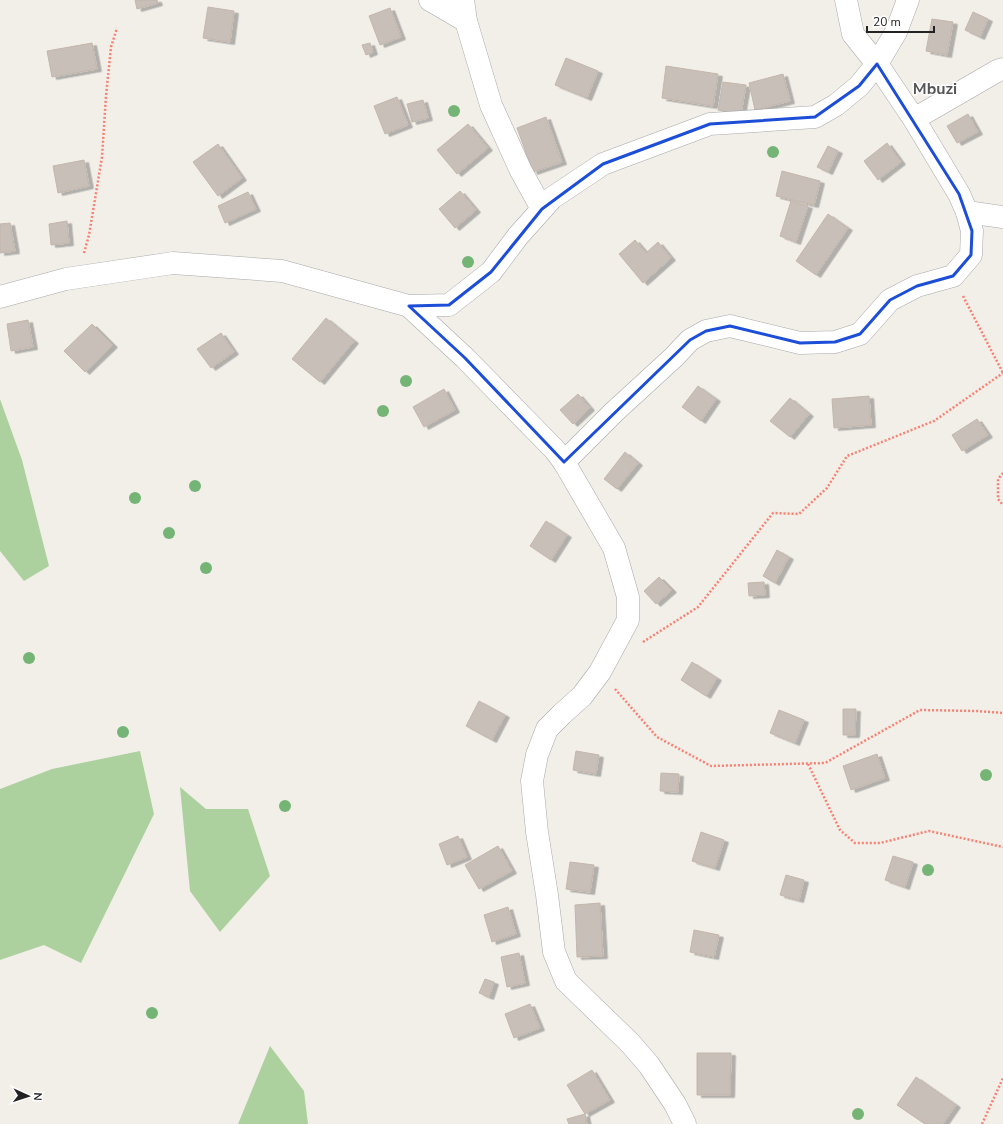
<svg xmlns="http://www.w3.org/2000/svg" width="1003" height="1124" viewBox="0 0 1003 1124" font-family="'Nunito Sans',sans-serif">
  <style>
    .forest { fill: #add19e }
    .building { fill: #c7bfb8; stroke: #c4b6ab; filter: url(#shadow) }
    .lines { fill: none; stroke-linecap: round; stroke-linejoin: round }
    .minor-casing { stroke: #a9a9a9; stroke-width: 23 }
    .path { stroke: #fa8072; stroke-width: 2.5; stroke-dasharray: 2 2; stroke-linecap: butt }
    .minor { stroke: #fff; stroke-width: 22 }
    .tree { fill: #74b475 }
    .marked { fill: none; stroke: #1d4ed8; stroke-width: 3; stroke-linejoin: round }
    .labels { text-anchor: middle; stroke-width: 3; stroke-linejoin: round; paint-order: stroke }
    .quarter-label { font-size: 16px; font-weight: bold; fill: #555; stroke: #fff }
  </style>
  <defs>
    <filter id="shadow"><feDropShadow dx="4.5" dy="2.5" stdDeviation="0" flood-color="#0004"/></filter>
  </defs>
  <rect width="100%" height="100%" fill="#f2efe9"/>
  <g class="forest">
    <polygon points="0,399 22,460 49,566 24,581 0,551"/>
    <polygon points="140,751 154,814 81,963 44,945 0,960 0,789 52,769"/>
    <polygon points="180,787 206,809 248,809 270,876 220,932 190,891"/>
    <polygon points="270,1046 304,1091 308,1124 238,1124"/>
  </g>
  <g class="building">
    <polygon points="135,0 157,0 158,3 137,9"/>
    <polygon points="208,7 234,11 230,42 203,38"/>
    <polygon points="390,8 401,37 380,45 369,16"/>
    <polygon points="973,12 988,19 980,37 965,30"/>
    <polygon points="932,19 953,22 947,55 926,51"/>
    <polygon points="92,43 97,69 52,77 47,51"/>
    <polygon points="370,43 373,52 366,55 362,45"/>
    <polygon points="566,58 598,71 587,98 555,85"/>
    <polygon points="666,66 718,74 713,106 662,98"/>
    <polygon points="783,74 790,101 755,110 749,83"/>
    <polygon points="723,82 746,85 741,114 718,110"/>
    <polygon points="397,97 408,125 385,134 374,106"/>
    <polygon points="423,100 428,118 412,122 407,104"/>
    <polygon points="968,114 978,132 957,143 947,126"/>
    <polygon points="546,117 562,162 533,172 517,128"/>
    <polygon points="468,124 488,148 457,174 437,150"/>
    <polygon points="887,143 901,162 878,180 864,161"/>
    <polygon points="218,144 242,178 218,196 193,162"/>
    <polygon points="828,146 838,151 828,172 817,167"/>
    <polygon points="84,160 89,186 58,193 53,166"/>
    <polygon points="782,171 820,181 814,205 776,196"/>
    <polygon points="460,191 476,210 455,228 439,209"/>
    <polygon points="248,192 256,209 225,223 218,206"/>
    <polygon points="791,201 808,206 796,242 780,236"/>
    <polygon points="828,214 848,228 816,275 796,261"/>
    <polygon points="67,221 69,243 51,245 49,224"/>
    <polygon points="10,223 15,251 0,253 0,224"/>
    <polygon points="635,240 646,253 658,242 671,258 643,283 619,254"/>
    <polygon points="326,318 354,341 320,382 292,359"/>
    <polygon points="28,320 33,347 11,351 7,324"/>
    <polygon points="92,324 113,345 85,372 64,351"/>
    <polygon points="221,333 234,352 211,368 197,349"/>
    <polygon points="698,386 716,399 701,421 682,407"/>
    <polygon points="444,389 455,410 424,427 413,407"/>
    <polygon points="578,394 590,408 573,424 560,410"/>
    <polygon points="869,396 871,425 834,428 832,399"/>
    <polygon points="790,398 809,414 790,437 770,421"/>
    <polygon points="977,419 988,435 962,451 952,435"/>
    <polygon points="625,452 638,463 617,489 604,479"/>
    <polygon points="546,521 567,535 551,560 530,546"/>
    <polygon points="777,550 789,557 775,583 763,576"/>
    <polygon points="659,577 672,590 656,604 644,591"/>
    <polygon points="764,582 765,595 749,596 748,583"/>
    <polygon points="692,662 717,678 706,696 681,680"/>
    <polygon points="479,701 505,715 492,740 466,726"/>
    <polygon points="843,709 856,709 855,735 843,735"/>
    <polygon points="779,710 804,720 795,743 770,733"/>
    <polygon points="576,751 599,755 596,774 573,770"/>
    <polygon points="877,754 885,778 851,790 843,766"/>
    <polygon points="661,773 679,774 678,792 660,791"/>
    <polygon points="701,832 724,840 715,868 692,861"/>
    <polygon points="458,836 467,857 447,865 439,844"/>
    <polygon points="498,846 512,871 479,889 465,865"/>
    <polygon points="893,856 913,862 905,887 885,880"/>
    <polygon points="570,862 594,865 590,892 566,889"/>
    <polygon points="786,875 804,880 799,900 780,895"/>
    <polygon points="600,903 603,956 577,957 575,905"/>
    <polygon points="508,907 516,934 492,942 484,915"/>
    <polygon points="694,930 719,935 714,957 690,952"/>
    <polygon points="519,953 525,983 507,987 501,957"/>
    <polygon points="485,979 494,982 489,997 479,993"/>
    <polygon points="530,1004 540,1028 514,1038 505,1014"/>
    <polygon points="697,1053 731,1053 730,1095 697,1095"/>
    <polygon points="592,1070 610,1100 585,1114 567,1085"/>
    <polygon points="916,1077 956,1105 943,1124 925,1124 897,1105"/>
    <polygon points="585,1114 587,1124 569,1124 567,1119"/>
  </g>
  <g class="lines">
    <defs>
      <g id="minor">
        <polyline points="430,0 466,21"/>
        <polyline points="463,0 466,21 491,105 521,171 542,209"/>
        <polyline points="914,119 997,71 1003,69"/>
        <polyline points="967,212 1003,217"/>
        <polyline points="0,297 66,279 173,263 282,271 409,306 449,305 491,272 518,236 552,198 603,164 710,124 815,117 836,105 859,86 877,64 896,32 908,0"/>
        <polyline points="409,306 465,358 555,450 564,462 614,548 628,597 628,620 600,672 582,696 562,714 547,729 537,755 532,781 537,832 547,895 554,952 566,981 630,1043 649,1065 675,1104 685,1124"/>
        <polyline points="564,462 614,412 674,357 690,340 706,331 730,326 800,343 835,342 860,334 890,300 917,286 953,276 971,255 972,231 967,212 959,194 914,119 877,64 853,34 846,0"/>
      </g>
    </defs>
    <use href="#minor" class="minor-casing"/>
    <g class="path">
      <polyline points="84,253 89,235 102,157 106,96 111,47 117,28"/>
      <polyline points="963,296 1003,373"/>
      <polyline points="1003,473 998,479 998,499 1003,505"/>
      <polyline points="643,642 698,607 773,513 799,514 827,488 847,456 934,421 1003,373"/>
      <polyline points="615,689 657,737 711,766 825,763 920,710 977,711 1003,713"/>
      <polyline points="808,764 840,830 855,843 880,843 929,831 1003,847"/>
      <polyline points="982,1124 1003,1078"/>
    </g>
    <use href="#minor" class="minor"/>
  </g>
  <g class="tree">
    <circle cx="454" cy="111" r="6"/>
    <circle cx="773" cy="152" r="6"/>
    <circle cx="468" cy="262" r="6"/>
    <circle cx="406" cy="381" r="6"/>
    <circle cx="383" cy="411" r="6"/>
    <circle cx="195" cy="486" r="6"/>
    <circle cx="135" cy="498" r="6"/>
    <circle cx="169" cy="533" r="6"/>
    <circle cx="206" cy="568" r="6"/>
    <circle cx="29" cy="658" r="6"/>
    <circle cx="123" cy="732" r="6"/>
    <circle cx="986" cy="775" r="6"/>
    <circle cx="285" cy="806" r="6"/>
    <circle cx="928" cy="870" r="6"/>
    <circle cx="152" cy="1013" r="6"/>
    <circle cx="858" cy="1114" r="6"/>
  </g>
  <path class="marked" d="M877,64L959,194L972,231L971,255L953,276L917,286L890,300L860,334L835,342L800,343L730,326L706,331L690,340L564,462L465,358L409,306L449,305L491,272L542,209L603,164L710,124L815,117L859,86Z"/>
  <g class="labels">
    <g class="quarter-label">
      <text x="935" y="94">Mbuzi</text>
    </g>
  </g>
  <g transform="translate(28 1096) rotate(93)" stroke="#ffffff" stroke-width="3" paint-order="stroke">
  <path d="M0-3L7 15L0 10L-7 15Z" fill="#222222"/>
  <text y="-6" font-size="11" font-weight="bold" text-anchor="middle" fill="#222222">N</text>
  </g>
  <path d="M867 26v6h67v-6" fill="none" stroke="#222222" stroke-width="2"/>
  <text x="873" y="26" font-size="12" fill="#222222" stroke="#ffffff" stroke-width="3" paint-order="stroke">20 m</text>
</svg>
